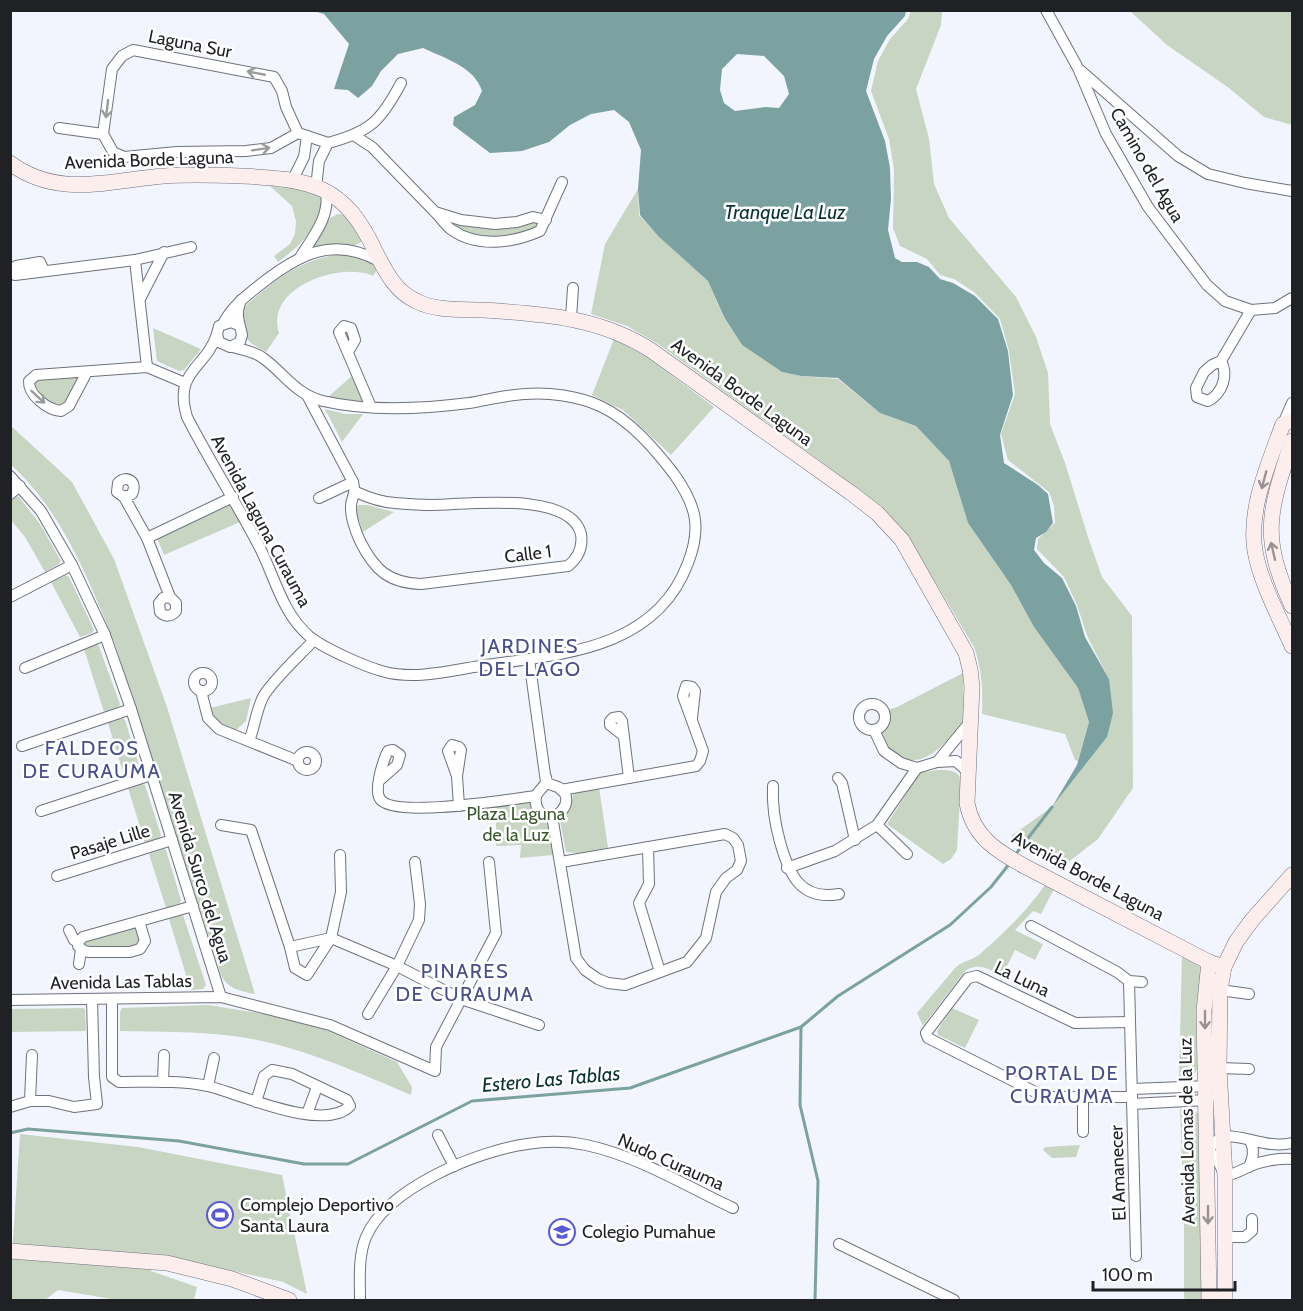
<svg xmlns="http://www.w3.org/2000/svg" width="1303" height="1311" viewBox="0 0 1303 1311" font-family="Cabin,sans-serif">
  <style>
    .green { fill: #c7d5c2 }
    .water { fill: #7ca1a1; fill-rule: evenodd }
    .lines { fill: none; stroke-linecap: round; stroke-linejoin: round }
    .stream { stroke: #7ca1a1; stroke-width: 3 }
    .street-casing { stroke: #6e727c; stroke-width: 12 }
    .secondary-casing { stroke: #6e727c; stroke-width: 16 }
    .street { stroke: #fff; stroke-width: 10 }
    .secondary { stroke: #fdeeee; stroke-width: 15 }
    .oneway { stroke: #9a9b9d }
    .oneway2 { stroke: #999294 }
    .labels { text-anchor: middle; stroke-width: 5; stroke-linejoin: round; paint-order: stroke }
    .street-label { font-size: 18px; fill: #1f2125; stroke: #fff }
    .park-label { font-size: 18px; fill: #3b572f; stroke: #fff }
    .poi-label { font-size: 18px; fill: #1f2125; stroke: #fff; text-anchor: start }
    .water-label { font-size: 20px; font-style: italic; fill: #0b3232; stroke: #fff }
    .neighbourhood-label { font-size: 20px; letter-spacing: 1.5px; fill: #484e8b; stroke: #fff }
  </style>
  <rect width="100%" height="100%" fill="#f2f5fe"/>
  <g class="green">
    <polygon points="911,11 942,11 941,25 916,89 929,139 934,184 949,218 1016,297 1036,337 1048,373 1050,424 1065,463 1088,537 1102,577 1132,616 1133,788 1098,839 1062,867 1020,845 1011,836 1052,807 1107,737 1109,679 1088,638 1077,605 1064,577 1037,549 1038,539 1055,523 1054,506 1049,492 1008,460 1005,449 1001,434 1015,394 1009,351 1000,319 974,292 954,279 940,275 927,259 900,246 893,228 894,169 889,139 871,91 878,61 890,39 908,19"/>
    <polygon points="1130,11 1292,11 1292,125 1264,117 1229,88 1167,45"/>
    <path d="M278,185H289L324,198C320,225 301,246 278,262L274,256L290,244L295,234L296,221L292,206L270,186Z"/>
    <path d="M638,189L639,215L658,236L708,281L723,316L742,345L782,372L801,376L838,379L880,413L916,426L949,461L968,523L1011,585L1034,627L1078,688L1089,722L1078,761L1075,760L1065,734L982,714C983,690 982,670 974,647L910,540L888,513L855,486L658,344L627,326L591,314L605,244Z"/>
    <path d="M338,214C352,214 356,229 362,241L360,243L349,247L314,248L313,246L330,218Z"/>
    <polygon points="457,222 535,222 538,226 525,234 486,237 471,235 455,227"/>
    <path d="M341,254C354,256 369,258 378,268L373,276C340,261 264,288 279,333L266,352C261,349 253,346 249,341C242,333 241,315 245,306C279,278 296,261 341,254Z"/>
    <polygon points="153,328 201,349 184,370 179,371 157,361"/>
    <polygon points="614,339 647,357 714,407 671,455 623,410 592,395"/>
    <polygon points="353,375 366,403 327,398"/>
    <polygon points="79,377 66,405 54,407 33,390 33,381 36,379"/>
    <polygon points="325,409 345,414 363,414 342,442"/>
    <path d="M10,425L72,482L114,559L167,707L255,994C240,991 228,989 221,975L115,644C89,581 63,512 11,465Z"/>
    <polygon points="16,497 19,497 40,524 61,561 58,565 45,572 25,537 11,520 11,501"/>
    <polygon points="231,503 240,522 164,555 157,538"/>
    <polygon points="358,505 367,505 394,512 363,532 356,512"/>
    <polygon points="66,575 69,577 94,630 92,633 80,637 51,582"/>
    <polygon points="98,644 120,704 118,707 104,712 84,649"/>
    <path d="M963,673L964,721C947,740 924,774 896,754C890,750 883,742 882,735C881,726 891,720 890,709L897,707Z"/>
    <path d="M251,698L246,721L234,732C223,727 215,720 210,708Z"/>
    <polygon points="122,718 125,720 140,769 138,774 125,779 108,723"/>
    <path d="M937,770C947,770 958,769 961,780L957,850L951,859L943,864L887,824L920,773Z"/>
    <polygon points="142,784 145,785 161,835 159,838 145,843 128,788"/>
    <polygon points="599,787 608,848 578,853 566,852 560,821 570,809 574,791"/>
    <polygon points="529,799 532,813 546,822 552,836 553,855 520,858 521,845 496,846 496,804"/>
    <polygon points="164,849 166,850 181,900 180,903 166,908 149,854"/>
    <path d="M1045,885L1054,889L1041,914L1033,911L1015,930L1043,944L1035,960L1015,950L1002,976C989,969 979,962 965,971L923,1026L917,1013L956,967C963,961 973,960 980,954C1004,933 1027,911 1045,885Z"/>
    <polygon points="183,915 206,985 203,989 192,990 190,988 169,919"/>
    <polygon points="135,926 140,939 138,944 130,947 85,947 85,940"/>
    <polygon points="1182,953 1198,963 1201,968 1196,1012 1197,1069 1193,1078 1179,1080"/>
    <path d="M208,1005L270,1015L326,1030L397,1062L412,1087L411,1095C354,1071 295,1044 234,1036C196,1031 157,1032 120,1031V1012L122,1008Z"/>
    <polygon points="83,1008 85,1009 86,1031 11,1032 11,1009"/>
    <polygon points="952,1008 979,1020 965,1048 938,1035 937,1031"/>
    <polygon points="1191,1108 1198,1114 1203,1300 1185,1300 1184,1297 1184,1217 1180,1109"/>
    <polygon points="20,1134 138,1147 282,1175 307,1294 283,1282 157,1254 151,1271 197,1287 194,1300 118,1300 58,1290 45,1300 11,1300 11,1270"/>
    <polygon points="1080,1145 1076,1157 1052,1158 1043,1150 1045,1147"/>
  </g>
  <path class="water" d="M314,11H906L905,16L887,36L874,59L866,91L885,141L890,168L891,199L888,230L895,258L902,262H917L929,267L940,279L953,283L975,296L998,319L1008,351L1013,395L1000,435L1004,463L1038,485L1048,494L1053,523L1046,532L1036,538L1034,550L1044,563L1062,578L1076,606L1085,637L1109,679L1113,713L1107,737L1052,807L1077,765L1089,722L1078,688L1034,627L1011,585L968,523L949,461L916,426L880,413L838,378L801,376L782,372L742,345L724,317L708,281L658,236L640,215L638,189L641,150L629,122L614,110L591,114L570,125L549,142L522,151L490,153L453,125L454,117L475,105L482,91C475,67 444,58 423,48L398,54L381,71L372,86L358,98L348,90L334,89L349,44L324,14ZM737,54L764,56L784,76L789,94L779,108L765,107L735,111L724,103L720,90L722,69Z"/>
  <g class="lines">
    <g class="stream">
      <polyline points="1015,855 1052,807"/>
      <polyline points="801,1027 800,1105 818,1181 815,1300"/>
      <polyline points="10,1133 28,1129 179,1141 304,1164 348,1164 472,1101 630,1088 801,1027 838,996 950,925 991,887 1010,863"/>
    </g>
    <defs>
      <g id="street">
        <polyline points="1046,10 1078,68 1106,134 1148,207 1207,285 1225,301 1251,310 1275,308 1292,298"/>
        <polyline points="1080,70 1178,156 1208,174 1245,183 1292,191"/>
        <polyline points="59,128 103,134"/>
        <polyline points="298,133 271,148 246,151 177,152 124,157 113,152 103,134 112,69 122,56 133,50 274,77 282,91 286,107 298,133 328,143"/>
        <polyline points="355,136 372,147 435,212 461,220 495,224 517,222 533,217 546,220"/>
        <path d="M328,143C370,132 381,121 401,83"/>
        <polyline points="293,179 304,157 307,136"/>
        <polyline points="316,187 319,161 328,143"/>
        <path d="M436,213C441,218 446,226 452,230C478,248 513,243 540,231L562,182"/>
        <path d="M301,256C314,235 330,217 326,191"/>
        <polyline points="135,260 147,367"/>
        <polyline points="44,271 40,262 16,266 13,270 15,275 135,260 191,247"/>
        <polyline points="141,297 164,252"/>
        <polyline points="571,318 573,288"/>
        <path d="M223,324C232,306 246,296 261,284C299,254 333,236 379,261"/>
        <path d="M238,325L231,322L219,326L217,334L219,342L230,347L240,342L242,335C239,320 235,316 241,300"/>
        <path d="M217,334C206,369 173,370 187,417C210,462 238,505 261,550C276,581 283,614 310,637C325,649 366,667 385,672C417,680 453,670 486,665C564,654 656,649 688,563C702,527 696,505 674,474C654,448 630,420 600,406C578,396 549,392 525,394C506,395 487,400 469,403C422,409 370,412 323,401C296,395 284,373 263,358C254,351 243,350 233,347"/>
        <polyline points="348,352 355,340 351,328 344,326 339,332 371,407"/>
        <path d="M1221,361C1229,375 1222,394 1208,401L1197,397L1196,388L1204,372L1212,365L1221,361L1251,310"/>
        <path d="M87,372L69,406L61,411C48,410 28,395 29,381L36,375L147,367L185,383"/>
        <path d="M308,397L353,482C357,497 350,497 351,509C351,519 356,532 360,541C374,569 388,583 421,584L568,566C578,558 583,547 581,534C570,490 464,505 432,505C419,505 407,504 395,503C380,502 369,498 356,492"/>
        <polyline points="1283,424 1292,403"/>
        <polyline points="10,476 41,511 72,565 105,635 131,709 221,997"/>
        <polyline points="10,494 20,486"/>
        <path d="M124,497L132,494C138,482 127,474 118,483L117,492L124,497L147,538L170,597L176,603V611C171,617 165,617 160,612L159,603L163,598L170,597"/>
        <polyline points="319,498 353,482"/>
        <polyline points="147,538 233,497"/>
        <polyline points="10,597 72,565"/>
        <path d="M529,659L546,782C544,788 537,791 536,797C535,802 536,807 539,811C553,828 578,802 560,788C556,786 551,785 547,783L546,777"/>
        <polyline points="25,668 105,635"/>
        <circle cx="203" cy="682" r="9"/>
        <polyline points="201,691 208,718 219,729 298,761"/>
        <circle cx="872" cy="717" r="13"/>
        <polyline points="874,730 884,751 901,763 917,768 937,762 956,761 967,771"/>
        <polyline points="624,736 610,725 610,721 613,718 619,717 622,721 629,778"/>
        <path d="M249,741C255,726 256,711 263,697C272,681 300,655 314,640"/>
        <polyline points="22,746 131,709"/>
        <circle cx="307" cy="761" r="9"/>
        <polyline points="937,762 970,722"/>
        <polyline points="457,776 448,751 452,745 459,747 461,750 457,776 459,806"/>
        <polyline points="838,778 842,783 855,840"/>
        <path d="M380,780L397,765L400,755L393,750L388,751L386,755C382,765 374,790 380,799C394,819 511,799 536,796"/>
        <path d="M773,786C772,805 775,824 780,842C789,874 800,901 839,894"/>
        <polyline points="561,790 696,766 700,761 703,751 683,696 686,686 692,687 695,691 692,718"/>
        <polyline points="41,811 151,775"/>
        <polyline points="552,816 576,958 585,970 598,979 608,983 625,985 687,962 706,938 716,892 726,878 737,870 741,861 738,845 733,838 725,834 561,862"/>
        <polyline points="221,825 251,830 290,947 295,968 307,975 331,938 341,892 340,855"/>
        <polyline points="877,825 907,854"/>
        <polyline points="648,847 649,884 639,903 660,972"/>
        <polyline points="787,868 835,851 877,825 917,768"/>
        <polyline points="57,876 172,840"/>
        <polyline points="139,921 145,941 140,949 130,952 89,952 84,951 78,946 78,942 83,937 193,906"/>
        <polyline points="1031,926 1117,972 1129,981 1142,982"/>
        <polyline points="69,930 74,940 78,942"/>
        <polyline points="290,947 331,938 397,966 461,999 539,1025"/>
        <polyline points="79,964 81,949"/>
        <polyline points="1129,981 1136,1256"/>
        <polyline points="1220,990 1249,994"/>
        <path d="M112,999V1077L119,1082C148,1082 179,1080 208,1086C240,1094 324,1133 350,1106L347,1100L292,1074L272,1070L264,1076L256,1102"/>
        <polyline points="10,1000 221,997 330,1025 435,1071 436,1047 496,933 489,862"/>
        <polyline points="368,1014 397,966 419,920 420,904 415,862"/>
        <polyline points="1130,1022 1075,1023 977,976 968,978 926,1033 928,1038 1045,1097 1132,1097"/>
        <polyline points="1219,1068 1249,1069"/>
        <polyline points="163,1082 164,1055"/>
        <polyline points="208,1086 214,1058"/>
        <polyline points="1132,1089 1210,1086"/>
        <polyline points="30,1101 32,1055"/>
        <polyline points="1132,1104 1206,1100 1209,1098"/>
        <polyline points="10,1107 30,1101 49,1101 74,1107 97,1104 94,1077 92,999"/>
        <polyline points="307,1114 317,1087"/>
        <polyline points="1083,1132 1083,1098"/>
        <polyline points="438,1135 454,1166"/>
        <path d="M1292,1143C1267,1149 1247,1135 1222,1136L1208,1149L1217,1159L1225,1176C1235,1174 1240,1171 1248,1167C1262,1161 1277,1158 1292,1159"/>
        <path d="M1249,1167C1253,1158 1255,1150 1250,1140"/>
        <polyline points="1225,1237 1245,1237 1252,1231 1252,1219"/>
        <polyline points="839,1244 954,1300"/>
        <path d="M360,1300C360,1280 358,1256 366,1237C387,1188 477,1151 527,1144C546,1141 567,1141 586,1145C638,1156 686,1186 733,1208"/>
      </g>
      <g id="secondary">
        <path d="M10,163C58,199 111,180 164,176C190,174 216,175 241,176C312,179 345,185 376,253C386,272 395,291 416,301C435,311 461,309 483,310C543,314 600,317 652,351L851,493L877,513L902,540L966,653L970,669L972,687L967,803C973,837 998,852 1026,867L1209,962L1224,967"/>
        <path d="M1292,421L1283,424C1269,463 1248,509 1255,551C1261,584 1279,616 1292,646"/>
        <path d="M1292,441C1269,513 1260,535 1292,606"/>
        <polyline points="1209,962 1204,1011 1209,1300 1216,1298 1224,1300"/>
        <polyline points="10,1251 167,1263 232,1279 289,1300"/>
        <polyline points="1225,1300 1225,1176 1219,1068 1220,990 1224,967 1236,942 1252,920 1292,875"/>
      </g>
    </defs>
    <use href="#street" class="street-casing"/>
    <use href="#secondary" class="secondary-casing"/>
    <use href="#street" class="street"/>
    <use href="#secondary" class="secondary"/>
  </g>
  <defs><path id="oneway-shaft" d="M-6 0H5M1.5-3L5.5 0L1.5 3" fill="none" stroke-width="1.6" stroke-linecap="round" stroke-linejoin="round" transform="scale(1.5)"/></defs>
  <g class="oneway">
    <use href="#oneway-shaft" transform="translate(256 73) rotate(-169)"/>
    <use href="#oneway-shaft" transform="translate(107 109) rotate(97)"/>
    <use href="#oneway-shaft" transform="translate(261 149) rotate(-9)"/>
    <use href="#oneway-shaft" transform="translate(38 397) rotate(43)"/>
  </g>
  <g class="oneway2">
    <use href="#oneway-shaft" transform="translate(1264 480) rotate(105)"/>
    <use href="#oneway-shaft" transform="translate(1273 551) rotate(-103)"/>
    <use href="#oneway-shaft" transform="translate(1205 1020) rotate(90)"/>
    <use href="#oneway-shaft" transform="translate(1208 1215) rotate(90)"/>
  </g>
  <defs>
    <symbol id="stadium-ring" viewBox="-11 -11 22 22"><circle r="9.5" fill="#fff" stroke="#575bd3" stroke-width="1.5"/><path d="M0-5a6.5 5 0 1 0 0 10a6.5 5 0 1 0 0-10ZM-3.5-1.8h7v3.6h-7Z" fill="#575bd3"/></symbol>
    <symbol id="school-ring" viewBox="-11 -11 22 22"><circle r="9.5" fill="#fff" stroke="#575bd3" stroke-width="1.5"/><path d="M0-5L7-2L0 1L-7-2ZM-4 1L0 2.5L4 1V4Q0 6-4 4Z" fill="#575bd3"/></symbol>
  </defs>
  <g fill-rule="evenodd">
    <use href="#stadium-ring" x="205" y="1200" width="30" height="30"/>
    <use href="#school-ring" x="547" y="1217" width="30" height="30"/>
  </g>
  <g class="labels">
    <g class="street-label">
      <text transform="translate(190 44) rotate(11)" y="6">Laguna Sur</text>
      <text transform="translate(149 160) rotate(-2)" y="6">Avenida Borde Laguna</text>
      <text transform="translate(1147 165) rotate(60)" y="6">Camino del Agua</text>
      <text transform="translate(742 392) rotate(36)" y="6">Avenida Borde Laguna</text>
      <text transform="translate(261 521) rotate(62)" y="6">Avenida Laguna Curauma</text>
      <text transform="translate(528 554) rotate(-7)" y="6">Calle 1</text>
      <text transform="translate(110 842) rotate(-17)" y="6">Pasaje Lille</text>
      <text transform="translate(1088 876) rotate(28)" y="6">Avenida Borde Laguna</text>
      <text transform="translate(200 877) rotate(73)" y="6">Avenida Surco del Agua</text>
      <text transform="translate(1022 979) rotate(26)" y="6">La Luna</text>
      <text transform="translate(121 982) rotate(-1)" y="6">Avenida Las Tablas</text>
      <text transform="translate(1187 1131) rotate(-91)" y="6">Avenida Lomas de la Luz</text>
      <text transform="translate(671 1162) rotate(24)" y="6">Nudo Curauma</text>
      <text transform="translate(1118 1173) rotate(-92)" y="6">El Amanecer</text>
    </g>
    <g class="park-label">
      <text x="516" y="820">Plaza Laguna<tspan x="516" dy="21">de la Luz</tspan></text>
    </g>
    <g class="poi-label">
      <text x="240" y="1211">Complejo Deportivo<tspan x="240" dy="21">Santa Laura</tspan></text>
      <text x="582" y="1238">Colegio Pumahue</text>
    </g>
    <g class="water-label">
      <text x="785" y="219">Tranque La Luz</text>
      <text transform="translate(551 1079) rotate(-5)" y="7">Estero Las Tablas</text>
    </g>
    <g class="neighbourhood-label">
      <text x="530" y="653">JARDINES<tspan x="530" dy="23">DEL LAGO</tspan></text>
      <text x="92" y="755">FALDEOS<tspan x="92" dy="23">DE CURAUMA</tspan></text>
      <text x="465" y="978">PINARES<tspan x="465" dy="23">DE CURAUMA</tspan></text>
      <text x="1062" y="1080">PORTAL DE<tspan x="1062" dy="23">CURAUMA</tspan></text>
    </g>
  </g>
  <rect width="1303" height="1311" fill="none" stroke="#1f2125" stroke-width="24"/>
  <path d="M1093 1281v9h142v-9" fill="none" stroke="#1f2125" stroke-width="3"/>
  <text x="1102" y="1281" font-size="18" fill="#1f2125" stroke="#ffffff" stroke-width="4.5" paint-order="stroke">100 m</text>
</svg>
